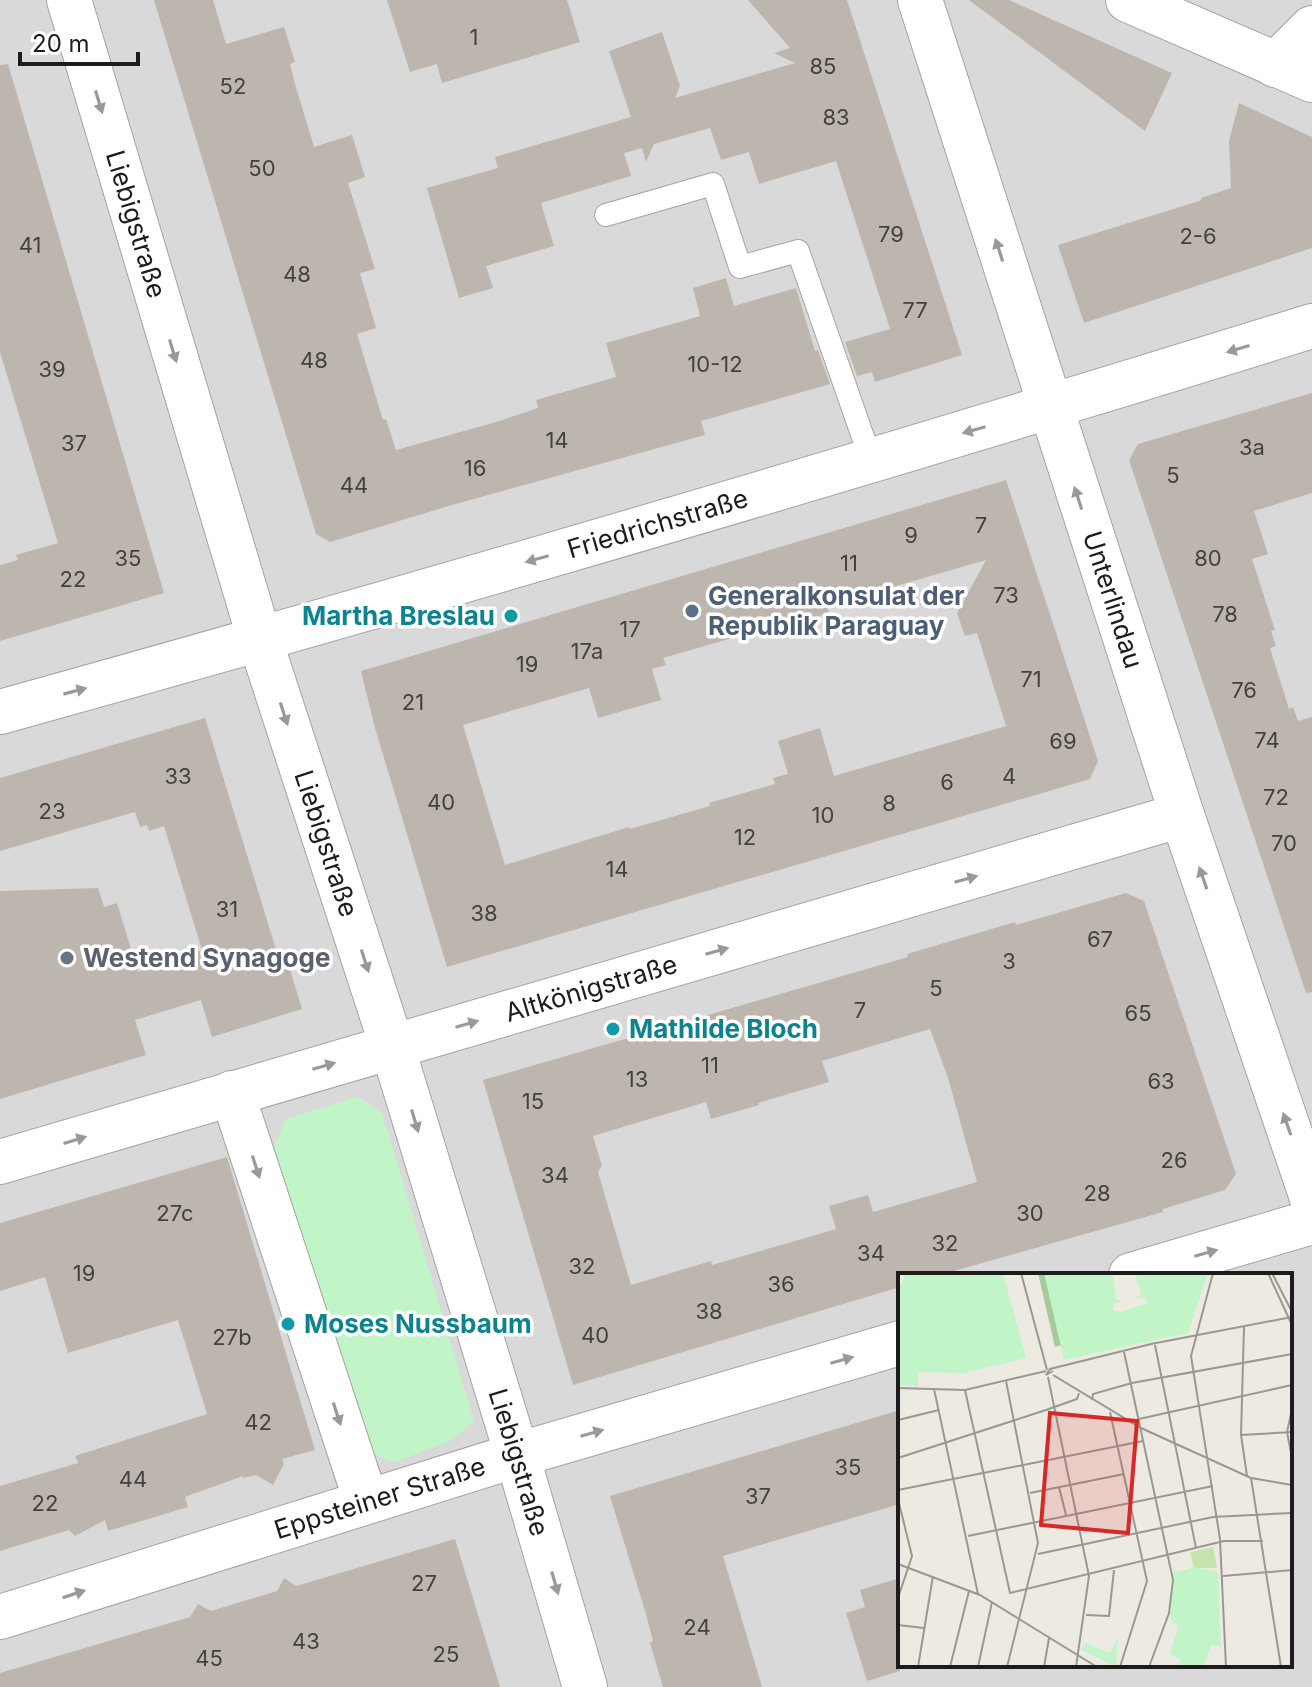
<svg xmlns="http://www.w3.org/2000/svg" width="1312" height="1687" viewBox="0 0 1312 1687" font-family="Inter,sans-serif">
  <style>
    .residential { fill: #dad9d9; fill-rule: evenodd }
    .park { fill: #c1f5c7 }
    .building { fill: #bdb6af; fill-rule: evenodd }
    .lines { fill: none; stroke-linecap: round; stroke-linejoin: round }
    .service-casing { stroke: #a3a3a3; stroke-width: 24 }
    .minor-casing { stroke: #a3a3a3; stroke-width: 46 }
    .service { stroke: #fff; stroke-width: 22 }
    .minor { stroke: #fff; stroke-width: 44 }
    .oneway { fill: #999 }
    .service-dot { fill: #5c6f8a; stroke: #fff; stroke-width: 3 }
    .culture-dot { fill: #0f9aa8; stroke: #fff; stroke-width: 3 }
    .worship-dot { fill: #6b7280; stroke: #fff; stroke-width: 3 }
    .labels { text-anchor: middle; stroke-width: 7; stroke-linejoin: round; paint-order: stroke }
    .number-label { font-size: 22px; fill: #444241 }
    .street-label { font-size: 26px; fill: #1c1c1c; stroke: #fff }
    .service-label { font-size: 26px; font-weight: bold; fill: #4e5e75; stroke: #fff; text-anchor: start }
    .culture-label { font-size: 26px; font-weight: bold; fill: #0d838f; stroke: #fff; text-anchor: start }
    .worship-label { font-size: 26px; font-weight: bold; fill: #5b616d; stroke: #fff; text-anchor: start }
    .inset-road { fill: none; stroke: #999893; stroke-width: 2 }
    .view { fill: #d62828; fill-opacity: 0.15; stroke: #d62828; stroke-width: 4 }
    .inset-edge { fill: none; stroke: #1c1c1c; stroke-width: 4 }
  </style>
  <rect width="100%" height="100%" fill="#edeae2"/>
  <path class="residential" d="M0,0H1312V1687H0ZM900,1275H1290V1665H900Z"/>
  <polygon class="park" points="358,1097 382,1113 474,1421 452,1440 395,1462 371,1454 274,1147 286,1119"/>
  <g class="building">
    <polygon points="154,0 213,0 226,44 284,27 295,62 290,64 295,84 314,147 352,135 365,177 348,183 375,269 360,273 376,328 357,334 383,420 386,419 396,450 496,422 538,408 536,400 616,377 606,343 700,316 693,288 726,278 734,306 796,288 815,351 818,350 830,384 701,421 705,435 452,505 330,542 316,534"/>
    <polygon points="387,0 567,0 580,42 442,83 437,64 410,72"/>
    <polygon points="748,0 847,0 962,355 875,382 872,372 857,376 845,342 890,329 836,161 759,184 749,152 721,160 710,128 654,144 646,162 642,148 624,153 631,176 541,203 554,246 486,266 493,288 459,298 427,188 498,168 495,157 631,117 609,51 662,32 680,86 675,98 795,63 774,53 790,48"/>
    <polygon points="969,0 1009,0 1172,73 1145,131"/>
    <polygon points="8,64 164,593 0,641 0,565 18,560 16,555 58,543 0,352 0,65"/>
    <polygon points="1239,103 1312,137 1312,248 1084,323 1058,245 1202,200 1201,198 1231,188 1229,141"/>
    <polygon points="1312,393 1312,493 1254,511 1268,554 1252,559 1275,630 1271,631 1276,646 1270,648 1289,709 1293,707 1298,721 1312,717 1312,992 1306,993 1129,460 1138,444"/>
    <path d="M1006,480L1098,761L1090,779L447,967L375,728L361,671ZM986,560L957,613L965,636L977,633L1006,726L834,776L820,728L778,741L788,774L773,778L775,784L709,803L710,806L630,829L629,827L505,865L463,725L589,688L598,718L661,700L652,669L666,665L663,658L760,630L778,628L829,613L827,606Z"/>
    <polygon points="205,718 278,956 285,953 302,1009 212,1037 201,1000 135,1020 146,1055 0,1099 0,891 98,888 104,907 117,903 138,972 202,950 164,826 149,831 147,825 140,827 135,812 0,851 0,778"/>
    <path d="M1126,893L1144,901L1236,1174L1225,1190L1163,1209V1212L940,1275H900V1287L573,1385L483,1080L908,957L907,954L1015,922L1016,925ZM930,1029L948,1078L977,1182L873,1212L868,1195L829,1206L836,1229L712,1265L711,1261L631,1285L598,1172L602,1166L593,1136L706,1102L711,1119L759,1105L758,1103L829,1082L822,1061Z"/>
    <polygon points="227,1157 315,1450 282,1459 284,1464 273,1485 256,1475 243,1478 243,1476 185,1497 188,1507 108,1531 105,1520 75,1536 69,1530 0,1551 0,1486 78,1463 75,1456 207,1414 178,1320 68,1353 45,1277 0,1291 0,1223"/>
    <polygon points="900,1410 900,1504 723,1556 762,1687 663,1687 650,1643 653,1641 646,1614 610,1496"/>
    <polygon points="455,1539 500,1687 0,1687 0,1673 190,1617 198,1604 211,1611 277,1591 284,1578 296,1586"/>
    <polygon points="900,1578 900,1671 867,1681 846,1613 865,1607 860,1590"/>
  </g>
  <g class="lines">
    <defs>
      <polyline id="service" points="606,215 713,184 740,267 798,251 871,460"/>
      <g id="minor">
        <path id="s1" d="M69,0L260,640L392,1046L517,1455L585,1687"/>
        <path id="s2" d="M920,0L1182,815L1312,1198"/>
        <polyline points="1128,0 1312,80"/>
        <polyline points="1275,65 1312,28"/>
        <path id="s3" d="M0,712C439,590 877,461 1312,326"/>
        <polyline points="232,1093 366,1501"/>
        <path id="s4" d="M0,1162L1182,815"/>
        <polyline points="1131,1275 1312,1222"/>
        <path id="s5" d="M0,1617L517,1455L900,1343"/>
      </g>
    </defs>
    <use href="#service" class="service-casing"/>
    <use href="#minor" class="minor-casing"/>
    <use href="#service" class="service"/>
    <use href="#minor" class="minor"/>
  </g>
  <defs><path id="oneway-solid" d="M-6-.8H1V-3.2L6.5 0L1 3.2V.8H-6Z" transform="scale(2)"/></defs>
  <g class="oneway">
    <use href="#oneway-solid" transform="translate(99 102) rotate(73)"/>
    <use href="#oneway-solid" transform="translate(999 250) rotate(-108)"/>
    <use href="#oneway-solid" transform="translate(1238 349) rotate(163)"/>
    <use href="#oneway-solid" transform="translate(173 351) rotate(73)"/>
    <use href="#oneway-solid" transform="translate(974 430) rotate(164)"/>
    <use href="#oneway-solid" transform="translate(1078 498) rotate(-108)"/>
    <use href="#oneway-solid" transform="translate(537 559) rotate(164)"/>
    <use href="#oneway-solid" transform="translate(75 691) rotate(-15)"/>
    <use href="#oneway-solid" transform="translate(284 714) rotate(72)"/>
    <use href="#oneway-solid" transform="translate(1203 878) rotate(-109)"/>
    <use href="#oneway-solid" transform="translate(966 879) rotate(-16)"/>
    <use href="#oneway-solid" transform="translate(717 951) rotate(-16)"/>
    <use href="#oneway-solid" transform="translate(365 961) rotate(72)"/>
    <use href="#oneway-solid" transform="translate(467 1024) rotate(-16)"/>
    <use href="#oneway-solid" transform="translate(324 1066) rotate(-16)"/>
    <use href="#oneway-solid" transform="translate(415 1121) rotate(73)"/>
    <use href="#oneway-solid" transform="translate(1287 1124) rotate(-109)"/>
    <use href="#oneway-solid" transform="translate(75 1140) rotate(-17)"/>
    <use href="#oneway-solid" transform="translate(256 1167) rotate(72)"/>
    <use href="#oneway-solid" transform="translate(1206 1253) rotate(-16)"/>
    <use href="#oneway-solid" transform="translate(842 1360) rotate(-16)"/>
    <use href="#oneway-solid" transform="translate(337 1414) rotate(72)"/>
    <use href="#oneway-solid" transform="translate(592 1433) rotate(-16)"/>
    <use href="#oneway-solid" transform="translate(555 1583) rotate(74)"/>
    <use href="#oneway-solid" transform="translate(74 1594) rotate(-18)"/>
  </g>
  <circle class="service-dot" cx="692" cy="611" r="8"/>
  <g class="culture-dot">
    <circle cx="511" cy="616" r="8"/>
    <circle cx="613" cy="1029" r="8"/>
    <circle cx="288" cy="1324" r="8"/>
  </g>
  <circle class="worship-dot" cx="67" cy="958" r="8"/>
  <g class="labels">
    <g class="number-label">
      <text x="474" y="45">1</text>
      <text x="823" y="74">85</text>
      <text x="233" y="94">52</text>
      <text x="836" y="125">83</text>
      <text x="262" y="176">50</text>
      <text x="891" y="242">79</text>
      <text x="1198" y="244">2-6</text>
      <text x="30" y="253">41</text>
      <text x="297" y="282">48</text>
      <text x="915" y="318">77</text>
      <text x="314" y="368">48</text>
      <text x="715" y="372">10-12</text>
      <text x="52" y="377">39</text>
      <text x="557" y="448">14</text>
      <text x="74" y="451">37</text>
      <text x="1252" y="455">3a</text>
      <text x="475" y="476">16</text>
      <text x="1173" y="483">5</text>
      <text x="354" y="493">44</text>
      <text x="981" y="533">7</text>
      <text x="911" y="543">9</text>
      <text x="128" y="566">35</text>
      <text x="1208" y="566">80</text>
      <text x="849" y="571">11</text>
      <text x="73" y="587">22</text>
      <text x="1006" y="603">73</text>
      <text x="1225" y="622">78</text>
      <text x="630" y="637">17</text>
      <text x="587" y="659">17a</text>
      <text x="527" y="672">19</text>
      <text x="1031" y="687">71</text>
      <text x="1244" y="698">76</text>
      <text x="413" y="710">21</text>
      <text x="1267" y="748">74</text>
      <text x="1063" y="749">69</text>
      <text x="178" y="784">33</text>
      <text x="1009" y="784">4</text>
      <text x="947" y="790">6</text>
      <text x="1276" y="805">72</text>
      <text x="441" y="810">40</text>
      <text x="889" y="811">8</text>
      <text x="52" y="819">23</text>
      <text x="823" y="823">10</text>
      <text x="745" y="845">12</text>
      <text x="1284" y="851">70</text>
      <text x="617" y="877">14</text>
      <text x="227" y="917">31</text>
      <text x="484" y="921">38</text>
      <text x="1100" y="947">67</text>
      <text x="1009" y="969">3</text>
      <text x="936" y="996">5</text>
      <text x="860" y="1018">7</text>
      <text x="1138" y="1021">65</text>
      <text x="710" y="1073">11</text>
      <text x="637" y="1087">13</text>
      <text x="1161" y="1089">63</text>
      <text x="533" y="1109">15</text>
      <text x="1174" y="1168">26</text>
      <text x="555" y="1183">34</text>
      <text x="1097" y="1201">28</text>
      <text x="175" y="1221">27c</text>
      <text x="1030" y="1221">30</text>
      <text x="945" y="1251">32</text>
      <text x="871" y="1261">34</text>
      <text x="582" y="1274">32</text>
      <text x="84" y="1281">19</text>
      <text x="781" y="1292">36</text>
      <text x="709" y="1319">38</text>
      <text x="595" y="1343">40</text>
      <text x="232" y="1345">27b</text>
      <text x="258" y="1430">42</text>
      <text x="848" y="1475">35</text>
      <text x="133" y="1487">44</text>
      <text x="758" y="1504">37</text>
      <text x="45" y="1511">22</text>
      <text x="424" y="1591">27</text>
      <text x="697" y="1635">24</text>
      <text x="306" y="1649">43</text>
      <text x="446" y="1662">25</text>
      <text x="209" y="1666">45</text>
    </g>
    <g class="street-label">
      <text dy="9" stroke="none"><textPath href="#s1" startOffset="234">Liebigstraße</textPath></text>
      <text dy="9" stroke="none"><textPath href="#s3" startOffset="684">Friedrichstraße</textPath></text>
      <text dy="9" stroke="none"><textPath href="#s2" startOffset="630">Unterlindau</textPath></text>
      <text dy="9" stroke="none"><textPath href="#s1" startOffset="882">Liebigstraße</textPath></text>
      <text dy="9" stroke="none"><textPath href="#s4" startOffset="616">Altkönigstraße</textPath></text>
      <text dy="9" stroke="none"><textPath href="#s1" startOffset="1530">Liebigstraße</textPath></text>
      <text dy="9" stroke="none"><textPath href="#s5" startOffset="398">Eppsteiner Straße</textPath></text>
    </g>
    <g class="service-label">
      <text x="708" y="605">Generalkonsulat der<tspan x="708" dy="30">Republik Paraguay</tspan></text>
    </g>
    <g class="culture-label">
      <text x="495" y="625" text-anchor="end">Martha Breslau</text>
      <text x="629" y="1038">Mathilde Bloch</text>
      <text x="304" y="1333">Moses Nussbaum</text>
    </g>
    <g class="worship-label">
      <text x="83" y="967">Westend Synagoge</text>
    </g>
  </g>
  <g transform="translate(898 1273)">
    <rect width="394" height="394" fill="#edeae2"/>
    <path d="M315,274L319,295H296L292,279Z" fill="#c5e5ab"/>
    <path d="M140,0H173L164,72L157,74Z" fill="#a6ca99"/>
    <path d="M8,0H105L128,85L65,100L20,99V113L0,112V18ZM146,0H215L218,27L226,28L215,31L216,37L223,39L249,30L247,24L235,26L243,22L237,0H310L290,60L166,87ZM276,294L278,299L296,294L320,299L323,373L313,372L305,394H280L283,387L272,381L280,353L272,346ZM220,364L218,394L184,377L187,370L212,380Z" fill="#c1f5c7"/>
    <path class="inset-road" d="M123,0L149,97M315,0L293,83L322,266L328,394M370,0L394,52M374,0L394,39M346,54L343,162L349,203M257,72L298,275M226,79L275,307L271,340L251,394M155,98L148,102L152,96L253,71L394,44M155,102L243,155L353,205L394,212M150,104L191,303L178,394M108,108L140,270L109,394M0,115L67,117L148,98M36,116L80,321M67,117L112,320L326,268H365M194,127L195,121L234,110L394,81M394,136L389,159L394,185M212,139L249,308L222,394M241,146L394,112M0,147L41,137M343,162L394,159M0,185L148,137L179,126L181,120M353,205L383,394M161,214L168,242M0,217L245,168M132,220L226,201M0,226L14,283L0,325M70,263L315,213M140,281L315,244L394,240M0,291L82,322L199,394M325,303L394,297M188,342L211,343L216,297M0,352L26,355M20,394L35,303M52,394L71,318M80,394L94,329M146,394L151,365"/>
    <path class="view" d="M152,140L239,148L230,260L143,252Z"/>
    <rect width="394" height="394" class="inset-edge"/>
  </g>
  <path d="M20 52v12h118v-12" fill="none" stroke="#1c1c1c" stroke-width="4"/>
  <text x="32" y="52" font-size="24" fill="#1c1c1c" stroke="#ffffff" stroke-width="6" paint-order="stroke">20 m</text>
</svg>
